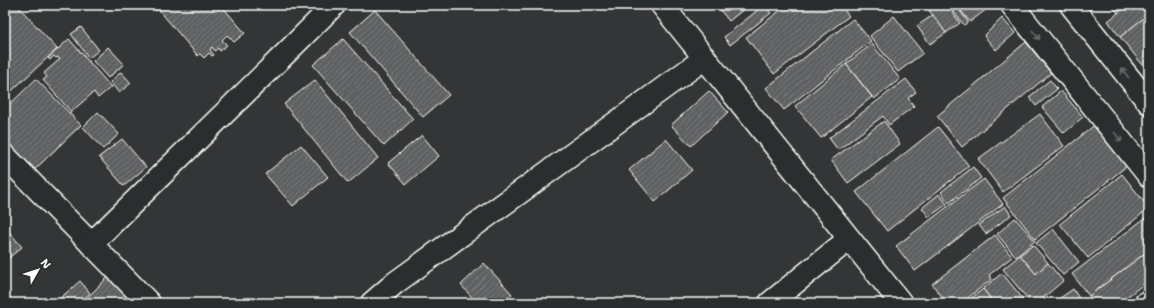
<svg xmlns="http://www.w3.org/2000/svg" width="1154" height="308" viewBox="0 0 1154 308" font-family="'Shantell Sans',sans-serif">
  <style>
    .building { fill: url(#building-hatch); stroke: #fff }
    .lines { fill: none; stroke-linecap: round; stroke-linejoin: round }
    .street-casing { stroke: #fff; stroke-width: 25 }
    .secondary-casing { stroke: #fff; stroke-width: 25 }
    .street { stroke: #2a2d2e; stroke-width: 22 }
    .secondary { stroke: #2a2d2e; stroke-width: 22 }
    .oneway { stroke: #6a6c6d }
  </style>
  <defs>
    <pattern id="building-hatch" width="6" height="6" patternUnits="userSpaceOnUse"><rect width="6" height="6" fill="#5f6162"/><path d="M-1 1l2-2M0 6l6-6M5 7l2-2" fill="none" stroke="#77797a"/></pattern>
  </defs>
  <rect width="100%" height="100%" fill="#333536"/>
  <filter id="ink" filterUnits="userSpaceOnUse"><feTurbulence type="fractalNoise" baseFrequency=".025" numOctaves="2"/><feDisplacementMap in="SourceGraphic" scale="8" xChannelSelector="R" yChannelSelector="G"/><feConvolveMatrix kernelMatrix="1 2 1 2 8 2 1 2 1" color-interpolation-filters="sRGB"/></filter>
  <g filter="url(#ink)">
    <g class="building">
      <polygon points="9,5 17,5 57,49 5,97 5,9"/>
      <polygon points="151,5 221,5 245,33 234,42 227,35 222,40 227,45 220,51 218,48 215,51 212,47 210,50 214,55 212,56 209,53 204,58 200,54 198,56 158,9 156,11"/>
      <polygon points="716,5 749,5 729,21"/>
      <polygon points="764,5 771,13 730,45 724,37"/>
      <polygon points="787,5 840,5 849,16 774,74 746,37"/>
      <polygon points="933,5 947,5 960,23 946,33 928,9"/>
      <polygon points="961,5 992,5 970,22 958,7"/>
      <polygon points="1112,5 1128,5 1118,13"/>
      <polygon points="1128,5 1149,5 1149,14 1120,37 1108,21"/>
      <polygon points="958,8 968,22 964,25 953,11"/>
      <polygon points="375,10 449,95 423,117 350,32"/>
      <polygon points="1149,14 1149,67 1146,69 1120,37"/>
      <polygon points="933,15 946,33 930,44 917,26"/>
      <polygon points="894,16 923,53 898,72 870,36"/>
      <polygon points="1002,18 1015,33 996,50 984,36"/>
      <polygon points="853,19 871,41 784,110 766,88"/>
      <polygon points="81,27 99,50 89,58 71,34"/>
      <polygon points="69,39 111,87 98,98 94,92 71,112 43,80 47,77 44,73 60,59 58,57 56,58 54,56 50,60 48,58"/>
      <polygon points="343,39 413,119 384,146 313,65"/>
      <polygon points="1026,42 1051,73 962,147 937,116"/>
      <polygon points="872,44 900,79 874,99 846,64"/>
      <polygon points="108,47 124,64 108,78 93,61"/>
      <polygon points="846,64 872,97 821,138 795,106"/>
      <polygon points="121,72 131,83 119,93 110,82"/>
      <polygon points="36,79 81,125 31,173 5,147 5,109"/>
      <polygon points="906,79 916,92 908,98 914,106 889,125 883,116 838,150 829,138"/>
      <polygon points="315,80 378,158 348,183 284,104"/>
      <polygon points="1050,80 1057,89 1036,106 1029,97"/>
      <polygon points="709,91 728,112 691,146 671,125"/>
      <polygon points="1061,91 1083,117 1064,133 1042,107"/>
      <polygon points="98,112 119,134 103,149 83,127"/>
      <polygon points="1040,114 1064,146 1003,192 978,159"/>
      <polygon points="884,121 900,144 848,183 831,160"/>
      <polygon points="1096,124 1128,165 1035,239 1003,198"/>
      <polygon points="938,127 969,166 887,231 856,192"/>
      <polygon points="422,135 439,156 406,184 388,163"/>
      <polygon points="122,139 146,167 124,186 99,157"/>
      <polygon points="666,139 692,170 655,202 629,170"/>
      <polygon points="301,145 328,177 293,206 265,174"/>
      <polygon points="973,167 981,178 949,203 941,192"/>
      <polygon points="1122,174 1149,208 1088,258 1060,224"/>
      <polygon points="984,179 1003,204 915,271 896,246"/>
      <polygon points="939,194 947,204 929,217 922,208"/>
      <polygon points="1005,206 1011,215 986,234 979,225"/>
      <polygon points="1149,215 1149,250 1089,296 1072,274"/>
      <polygon points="1015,218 1035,241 1016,257 997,234"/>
      <polygon points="5,227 22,247 5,261"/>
      <polygon points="1053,229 1079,262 1063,275 1036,243"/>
      <polygon points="995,235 1012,257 989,275 992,279 961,303 947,303 932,284"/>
      <polygon points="1033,245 1048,263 1036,274 1020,255"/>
      <polygon points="1149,250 1149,280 1119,303 1095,303 1089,296"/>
      <polygon points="1020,255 1036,274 1048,263 1063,281 1037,303 1031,303 1003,269"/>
      <polygon points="484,263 512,294 502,303 477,303 461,285"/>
      <polygon points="1002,273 1023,299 1017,303 994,303 983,289"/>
      <polygon points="108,277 133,302 131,303 82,303"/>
      <polygon points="80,281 90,293 79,303 58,303 57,301"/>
      <polygon points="983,289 994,303 965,303"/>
      <polygon points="1073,289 1082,303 1053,303"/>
    </g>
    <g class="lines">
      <defs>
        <g id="street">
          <polyline points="662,5 901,303"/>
          <polyline points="5,156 149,303"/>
          <polyline points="91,244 287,52 334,5"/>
          <polyline points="372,303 395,283 705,58"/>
          <polyline points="770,303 849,239"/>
        </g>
        <g id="secondary">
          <polyline points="1012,5 1149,176"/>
          <polyline points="1071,5 1149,103"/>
          <polyline points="1146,303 1149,301"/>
        </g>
      </defs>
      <use href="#street" class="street-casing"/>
      <use href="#secondary" class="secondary-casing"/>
      <use href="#street" class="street"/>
      <use href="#secondary" class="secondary"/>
    </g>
    <defs><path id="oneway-shaft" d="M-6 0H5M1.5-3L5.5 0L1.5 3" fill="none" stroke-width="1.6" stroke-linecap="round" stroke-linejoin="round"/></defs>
    <g class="oneway">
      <use href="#oneway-shaft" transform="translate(1036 35) rotate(51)"/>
      <use href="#oneway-shaft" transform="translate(1125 73) rotate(-129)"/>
      <use href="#oneway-shaft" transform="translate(1118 137) rotate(51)"/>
    </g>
  </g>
  <rect width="1154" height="308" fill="none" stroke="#2a2d2e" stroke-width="20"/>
  <rect x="10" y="10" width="1134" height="288" fill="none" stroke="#fff" stroke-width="1.5" filter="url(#ink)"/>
  <g transform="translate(38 270) rotate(51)" stroke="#2a2d2e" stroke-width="3" paint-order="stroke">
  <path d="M0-3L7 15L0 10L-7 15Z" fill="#ffffff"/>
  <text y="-6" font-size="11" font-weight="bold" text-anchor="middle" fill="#ffffff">N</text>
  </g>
</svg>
